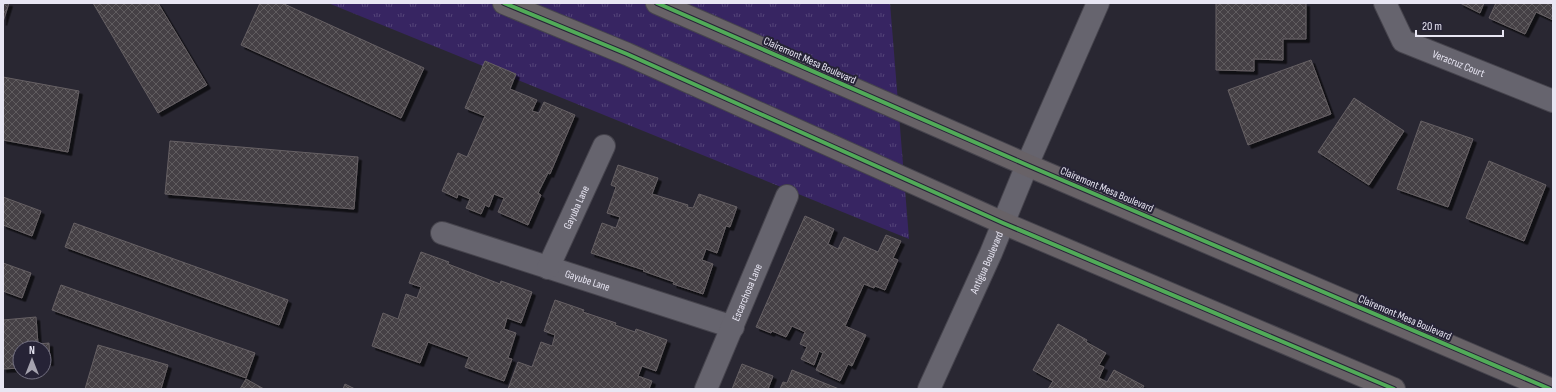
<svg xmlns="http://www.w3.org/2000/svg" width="1556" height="392" viewBox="0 0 1556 392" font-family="'Sofia Sans Condensed',sans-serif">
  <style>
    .grass { fill: url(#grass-tufts) }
    .building { fill: url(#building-cross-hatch); stroke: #666064; filter: url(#shadow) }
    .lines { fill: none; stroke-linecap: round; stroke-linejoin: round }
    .minor-casing { stroke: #46444d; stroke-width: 24 }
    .tertiary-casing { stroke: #46444d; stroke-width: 24 }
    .primary-casing { stroke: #46444d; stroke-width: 24 }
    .minor { stroke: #66646e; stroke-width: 22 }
    .tertiary { stroke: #66646e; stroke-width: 22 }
    .primary { stroke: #686267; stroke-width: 22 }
    .cycleway-casing { stroke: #262336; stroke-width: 6 }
    .cycleway { stroke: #51ab58; stroke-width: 4 }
    .labels { text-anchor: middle; stroke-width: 4; stroke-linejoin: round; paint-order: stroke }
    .street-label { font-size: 11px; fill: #e8e6f3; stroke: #262336 }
  </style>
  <defs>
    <pattern id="grass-tufts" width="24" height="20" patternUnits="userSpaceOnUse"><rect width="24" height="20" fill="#372562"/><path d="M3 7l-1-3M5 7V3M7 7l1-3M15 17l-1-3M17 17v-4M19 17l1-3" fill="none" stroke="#544579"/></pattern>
    <pattern id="building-cross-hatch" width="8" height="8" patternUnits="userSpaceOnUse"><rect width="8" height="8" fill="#454044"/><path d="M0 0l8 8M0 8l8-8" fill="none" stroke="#605c5f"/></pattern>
    <filter id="shadow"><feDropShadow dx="3.5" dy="3.5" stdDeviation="0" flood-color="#0009"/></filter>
  </defs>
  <rect width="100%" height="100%" fill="#292732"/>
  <polygon class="grass" points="328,3 890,3 909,239"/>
  <g class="building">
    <polygon points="3,3 9,3 3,22"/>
    <polygon points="93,3 158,3 207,85 158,113"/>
    <polygon points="260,3 282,3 424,68 401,118 241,45"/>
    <polygon points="1216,3 1306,3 1306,39 1283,39 1283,60 1254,59 1254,71 1216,70"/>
    <polygon points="1460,3 1484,3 1480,13"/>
    <polygon points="1496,3 1553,3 1553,20 1536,12 1525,34 1489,18"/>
    <polygon points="1311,60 1331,114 1248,145 1228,90"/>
    <polygon points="485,61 516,74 510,89 537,100 532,111 539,113 544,102 575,115 550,174 548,173 538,193 541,195 528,225 498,212 504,198 494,194 489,207 485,205 481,214 466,208 470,199 458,194 457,198 442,191 458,153 467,157 485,116 465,108"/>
    <polygon points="3,77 79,91 68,152 3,140"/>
    <polygon points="1354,98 1404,131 1369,185 1318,152"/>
    <polygon points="1421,121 1473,139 1448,207 1397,189"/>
    <polygon points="170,141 358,157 354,209 165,194"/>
    <polygon points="1489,161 1546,185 1524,241 1466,218"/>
    <polygon points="618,165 658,178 652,194 688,205 687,207 693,208 699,194 737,207 730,227 726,226 717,253 706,249 702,260 713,264 703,294 673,284 674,282 643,271 644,270 591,253 602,223 616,228 620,217 607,213 616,187 611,185"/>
    <polygon points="3,197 41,211 32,236 3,225"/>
    <polygon points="805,216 834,229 828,244 838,249 844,237 878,252 886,235 901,241 893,258 898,260 885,290 875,286 874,288 864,284 845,326 866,335 852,366 848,364 840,381 816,370 823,353 819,351 814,365 801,359 807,347 800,344 805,332 792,326 786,337 772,331 771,333 756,327"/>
    <polygon points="74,223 288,300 279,325 65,247"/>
    <polygon points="421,252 449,262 448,264 500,284 501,281 532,292 521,323 507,318 504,329 516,333 508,358 512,359 504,381 465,367 469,357 428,342 420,363 372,346 383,313 398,319 406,294 417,298 421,287 409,283"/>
    <polygon points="3,263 31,273 22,298 3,291"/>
    <polygon points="61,285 255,353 246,378 52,310"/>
    <polygon points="555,300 584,310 583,312 616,323 615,325 635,332 636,329 667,340 656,371 642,366 638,376 652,381 649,389 508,389 518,362 532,367 541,342 552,346 555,335 544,331"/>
    <polygon points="36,317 38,344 49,343 50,362 44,362 44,348 20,348 20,368 3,369 3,320"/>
    <polygon points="1058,324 1087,340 1086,342 1106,353 1099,365 1104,367 1099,378 1107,382 1114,370 1144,386 1142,389 1048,389 1053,381 1033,370"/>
    <polygon points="98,345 168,365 161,389 85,389"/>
    <polygon points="742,364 773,376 768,389 732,389"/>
    <polygon points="792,370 839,389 780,389 783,382 787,383"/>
    <polygon points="246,379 264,389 240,389"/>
    <polygon points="345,384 355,389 343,389"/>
  </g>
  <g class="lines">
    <defs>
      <g id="minor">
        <path id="s1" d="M1385,3L1403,41L1553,101"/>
        <path id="s2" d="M442,233L733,327"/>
        <path id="s3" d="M548,268L604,146"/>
        <path id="s4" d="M706,389L787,196"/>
      </g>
      <g id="tertiary">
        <path id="s5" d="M929,389L991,253L1027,165L1098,3"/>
      </g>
      <g id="primary">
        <polyline points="504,3 627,54 1003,223 1394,389"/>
        <polyline points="657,3 1027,165 1550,389"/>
      </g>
    </defs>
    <use href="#minor" class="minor-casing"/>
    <use href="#tertiary" class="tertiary-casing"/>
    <use href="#primary" class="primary-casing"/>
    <use href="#minor" class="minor"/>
    <use href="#tertiary" class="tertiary"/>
    <use href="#primary" class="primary"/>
    <defs>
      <g id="cycleway">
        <polyline points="504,3 627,54 1003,223 1394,389"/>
        <polyline points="657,3 1027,165 1550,389"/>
      </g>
    </defs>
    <use href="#cycleway" class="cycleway-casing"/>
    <use href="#cycleway" class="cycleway"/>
  </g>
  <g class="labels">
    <g class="street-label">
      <text transform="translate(810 60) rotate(24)" y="4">Clairemont Mesa Boulevard</text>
      <text dy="4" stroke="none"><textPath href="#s1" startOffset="102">Veracruz Court</textPath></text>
      <text transform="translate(1107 189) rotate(23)" y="4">Clairemont Mesa Boulevard</text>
      <text dy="4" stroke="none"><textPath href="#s3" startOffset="67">Gayuba Lane</textPath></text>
      <text dy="4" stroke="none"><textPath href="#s5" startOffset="139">Antigua Boulevard</textPath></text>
      <text dy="4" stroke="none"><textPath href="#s2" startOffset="153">Gayube Lane</textPath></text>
      <text dy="4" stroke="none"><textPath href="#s4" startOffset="105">Escarchosa Lane</textPath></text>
      <text transform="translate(1405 317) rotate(23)" y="4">Clairemont Mesa Boulevard</text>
    </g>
  </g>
  <rect width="1556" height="392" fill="none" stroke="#e8e6f3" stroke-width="8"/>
  <g transform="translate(32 360)"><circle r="19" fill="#262336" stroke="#747182"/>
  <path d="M0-3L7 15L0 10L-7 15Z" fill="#a5a3af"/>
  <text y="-6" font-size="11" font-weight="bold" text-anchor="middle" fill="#e8e6f3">N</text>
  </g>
  <path d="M1416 30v6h87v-6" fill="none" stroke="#e8e6f3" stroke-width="2"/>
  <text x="1422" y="30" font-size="12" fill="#e8e6f3" stroke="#262336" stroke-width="3" paint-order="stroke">20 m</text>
</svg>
